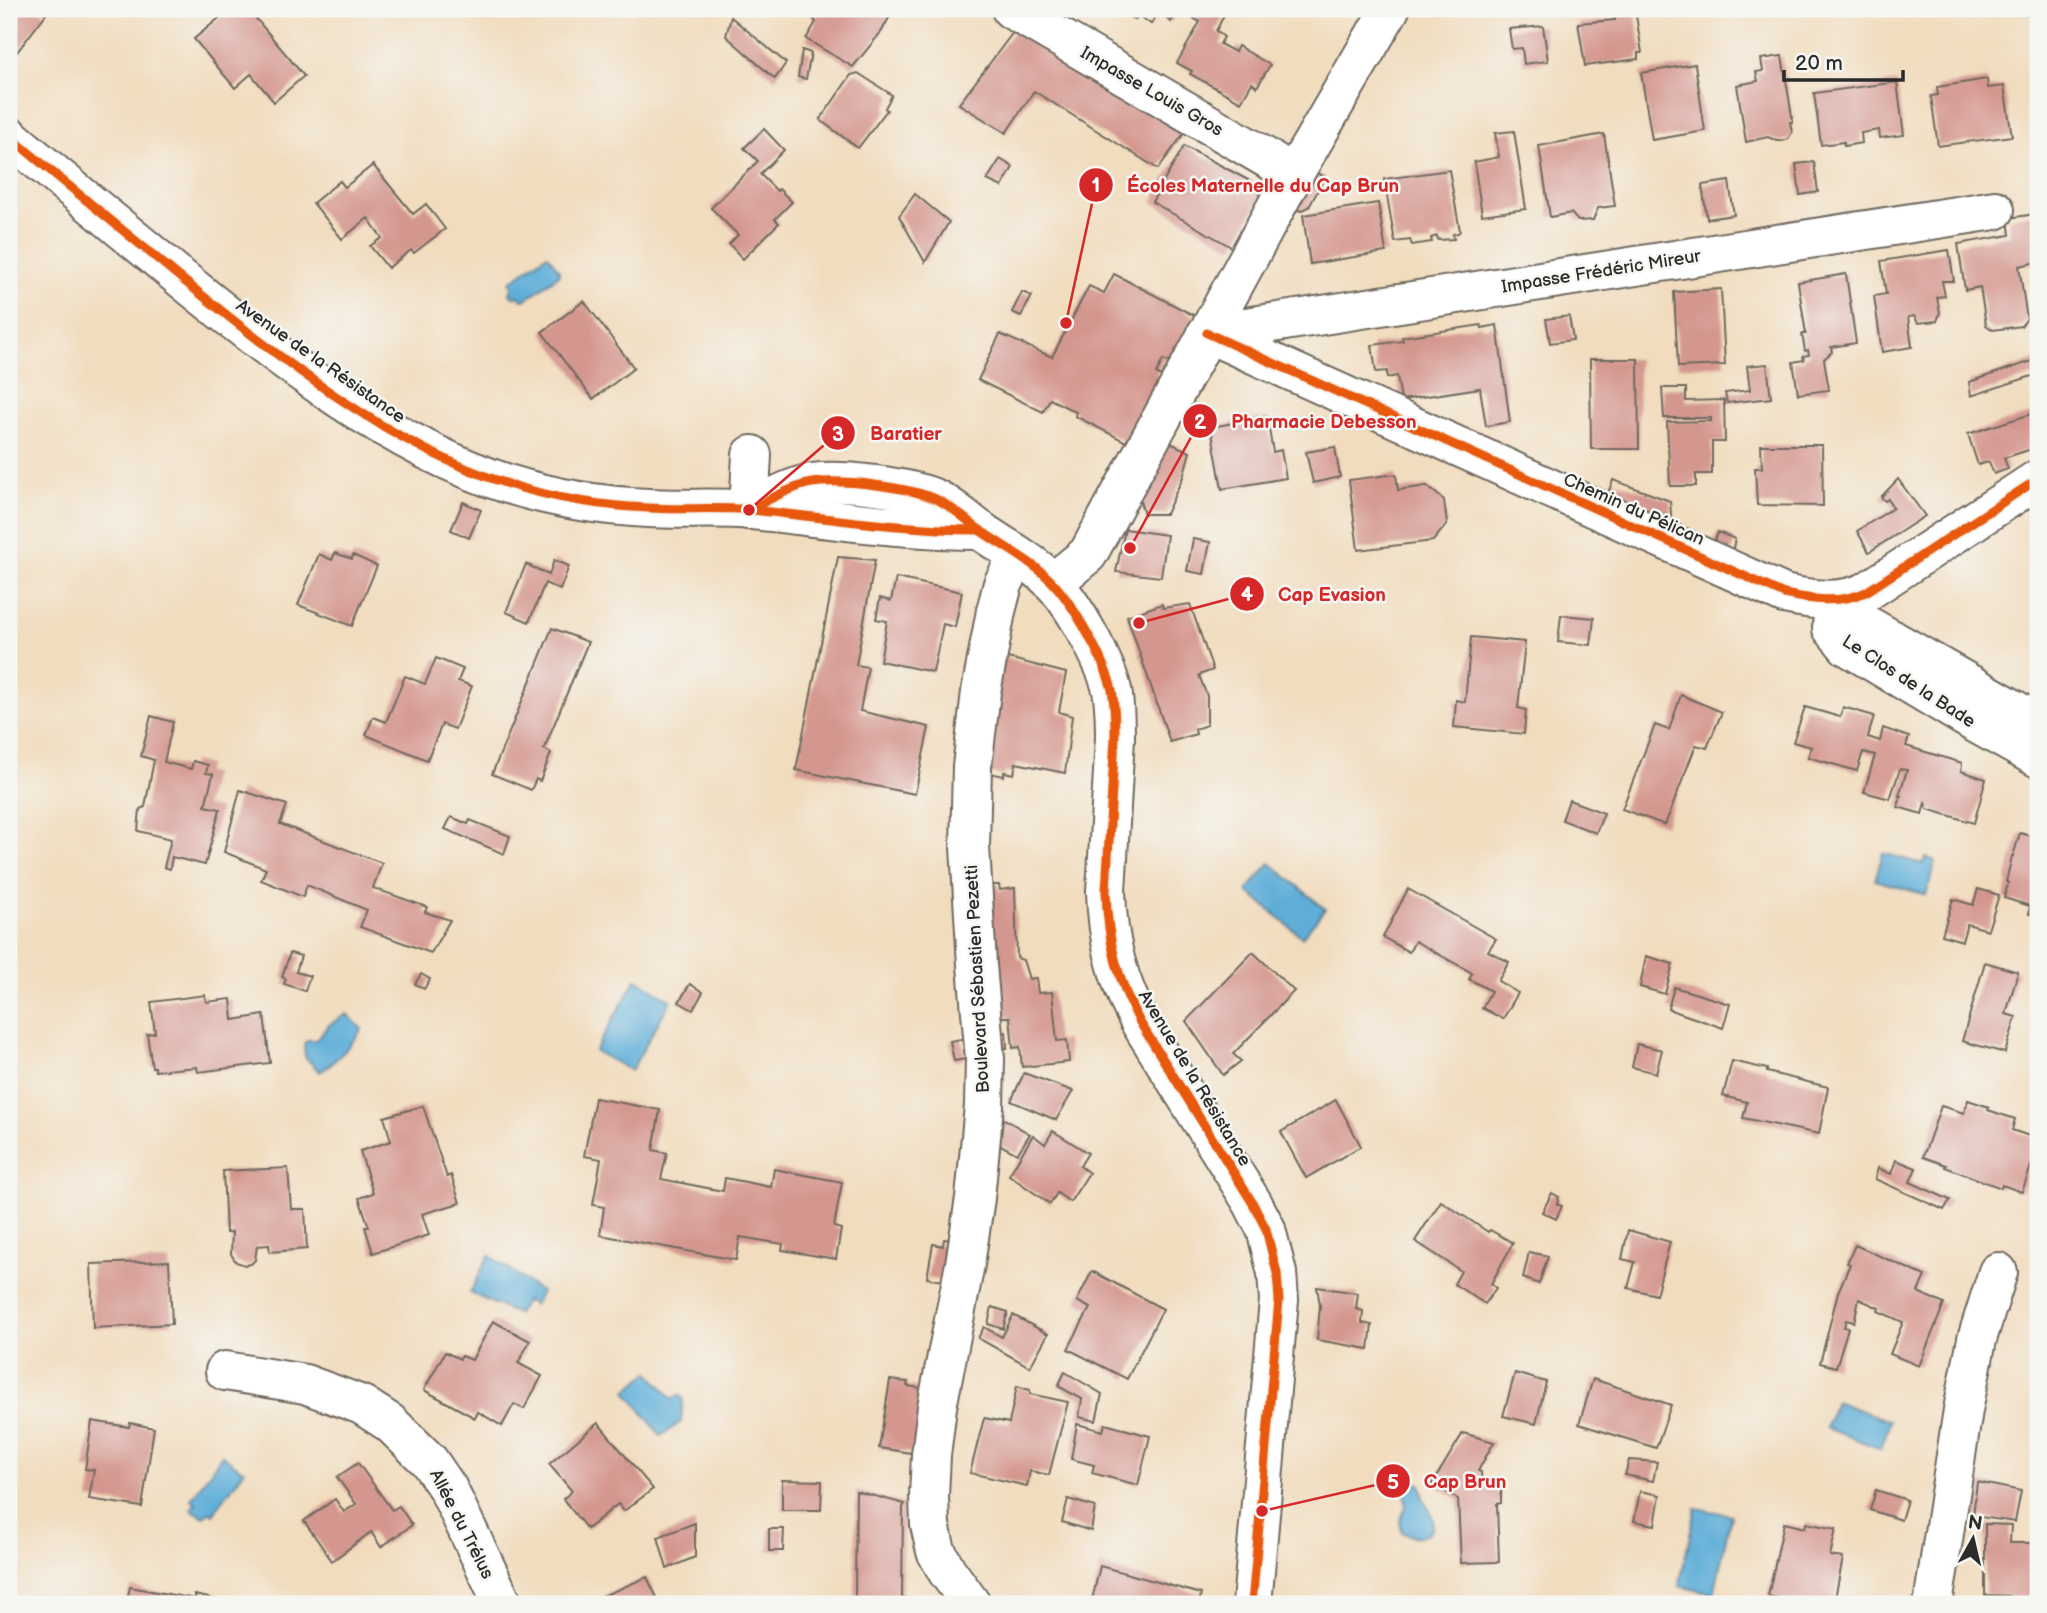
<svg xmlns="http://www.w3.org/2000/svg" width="2047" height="1613" viewBox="0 0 2047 1613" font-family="'Balsamiq Sans',sans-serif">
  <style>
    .water { fill: #5eaed8; stroke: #446c82; stroke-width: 2 }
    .building { fill: #d4978f }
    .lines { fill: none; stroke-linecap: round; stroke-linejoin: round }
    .minor-casing { stroke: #70695e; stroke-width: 42 }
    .minor { stroke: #fff; stroke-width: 38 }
    .cycleway-casing { stroke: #f6f6f2; stroke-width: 13 }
    .cycleway { stroke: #e8590c; stroke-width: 9 }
    .labels { text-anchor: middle; stroke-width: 5; stroke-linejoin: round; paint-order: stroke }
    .street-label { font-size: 18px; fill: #2b2b2b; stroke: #f6f6f2 }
    .leader { fill: none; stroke: #d62828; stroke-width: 2.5 }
    .callout-dot { fill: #d62828; stroke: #f6f6f2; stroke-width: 2.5 }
    .mark-label { font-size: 21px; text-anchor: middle; font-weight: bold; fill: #fff }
    .callout-label { font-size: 19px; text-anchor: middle; font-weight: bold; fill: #d62828; stroke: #f6f6f2; stroke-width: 5; stroke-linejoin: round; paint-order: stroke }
  </style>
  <rect width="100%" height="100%" fill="#f6f6f2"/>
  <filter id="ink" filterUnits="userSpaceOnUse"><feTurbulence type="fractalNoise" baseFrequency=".0143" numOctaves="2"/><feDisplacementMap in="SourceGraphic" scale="14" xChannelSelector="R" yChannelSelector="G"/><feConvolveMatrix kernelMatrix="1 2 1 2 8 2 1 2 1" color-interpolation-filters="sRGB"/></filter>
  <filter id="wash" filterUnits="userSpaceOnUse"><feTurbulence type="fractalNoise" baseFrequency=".00686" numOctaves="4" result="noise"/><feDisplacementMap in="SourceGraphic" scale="28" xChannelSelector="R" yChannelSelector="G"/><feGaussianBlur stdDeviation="1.57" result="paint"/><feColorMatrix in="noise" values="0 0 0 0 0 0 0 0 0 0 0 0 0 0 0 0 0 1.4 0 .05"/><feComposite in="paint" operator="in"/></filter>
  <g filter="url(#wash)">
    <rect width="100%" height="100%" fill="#f1dcbe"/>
    <g class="water">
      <polygon points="546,255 548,255 559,270 559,275 525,300 522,300 519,296 513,297 510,294 512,288 510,282"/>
      <polygon points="1883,853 1922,864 1925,858 1936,861 1926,895 1875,880"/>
      <polygon points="1270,863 1325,909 1302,937 1247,891"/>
      <polygon points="636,979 671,1000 631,1071 595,1051"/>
      <path d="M347,1014L362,1029C349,1047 338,1060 320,1072L305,1057L304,1044L308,1040H316L329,1025Z"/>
      <polygon points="489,1255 541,1292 534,1305 526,1300 517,1314 470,1293"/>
      <polygon points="649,1372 672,1399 679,1395 683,1399 681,1422 661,1436 626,1391"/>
      <polygon points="1835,1401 1890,1421 1881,1449 1826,1428"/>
      <polygon points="222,1455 244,1471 213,1514 209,1511 204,1517 191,1509 196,1503 191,1499"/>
      <path d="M1410,1482L1420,1484C1423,1490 1422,1495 1424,1501C1427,1508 1434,1513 1433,1522C1433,1540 1414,1538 1402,1532L1400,1521L1406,1506L1404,1486Z"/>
      <polygon points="1696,1508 1731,1515 1714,1594 1679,1586"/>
    </g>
    <g id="blocks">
      <g class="building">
        <polygon points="9,9 39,9 46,14 11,60 9,58"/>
        <polygon points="230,9 248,9 304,76 274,102 251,74 235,88 194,39"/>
        <polygon points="821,9 890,9 893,10 882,31 853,67 806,39 816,22 814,20"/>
        <polygon points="1116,9 1180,9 1171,22 1159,12 1151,24 1138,15 1135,20"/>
        <polygon points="1187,9 1223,9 1226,11 1216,31 1224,37 1220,44 1235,52 1238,46 1270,65 1257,87 1252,83 1241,102 1190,74 1192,71 1177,63 1200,22 1184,13"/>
        <polygon points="1518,9 1537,9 1536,13 1518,10"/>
        <polygon points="1614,9 1635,9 1642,53 1638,53 1638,59 1585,66 1578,23 1615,20"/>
        <polygon points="2021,9 2038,9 2038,17 2020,13"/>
        <polygon points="731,17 786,63 775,79 726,36"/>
        <polygon points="1023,19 1190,125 1158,169 1034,91 1006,133 959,104"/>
        <polygon points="1543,26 1548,61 1524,64 1522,48 1512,49 1509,29"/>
        <polygon points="802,50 811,53 806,79 798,77"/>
        <polygon points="1782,56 1793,122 1790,122 1792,132 1788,139 1783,141 1777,141 1768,137 1746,142 1737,85 1758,81 1756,72 1763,71 1761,59"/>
        <polygon points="1695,64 1705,131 1652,140 1641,73"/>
        <polygon points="858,73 892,95 885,108 887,110 858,148 820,120 851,75"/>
        <polygon points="1987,79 1988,88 2004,86 2012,136 1938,146 1931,96 1938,95 1937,87"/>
        <polygon points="1897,82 1904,135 1880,138 1879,130 1861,133 1862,143 1844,146 1844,142 1821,145 1814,93"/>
        <polygon points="764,129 784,150 760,174 777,191 779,189 792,202 775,219 779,223 743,259 729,244 738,235 711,208 758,161 744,148"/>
        <polygon points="1514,131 1526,209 1482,215 1474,162 1499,157 1495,133"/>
        <polygon points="1604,134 1615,206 1598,208 1593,220 1578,221 1571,213 1550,217 1539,146"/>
        <polygon points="1184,146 1265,189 1233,248 1152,202"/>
        <polygon points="1000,159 1013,167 1002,187 987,180"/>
        <polygon points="1814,162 1818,192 1800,195 1796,164"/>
        <polygon points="373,165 413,214 426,204 445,229 414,253 411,250 388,268 370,246 382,238 368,218 342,239 313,203 340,181 345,187"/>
        <polygon points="1449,170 1460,231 1458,233 1453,234 1454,239 1438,240 1437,236 1431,238 1432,242 1412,245 1410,240 1395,242 1384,179"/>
        <polygon points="1314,171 1325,177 1309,207 1301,211 1294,207"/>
        <polygon points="1729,181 1734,215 1707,219 1702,185"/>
        <polygon points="915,194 949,222 925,262 899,216"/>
        <polygon points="1378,203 1386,252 1310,264 1303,215"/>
        <polygon points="2036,214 2038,232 2038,262 2019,266 2027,319 2021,326 1993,330 1986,325 1980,287 1965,290 1958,244 2010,235 2008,218"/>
        <polygon points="1949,250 1954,281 1942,281 1945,296 1937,297 1940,313 1937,321 1918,323 1914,316 1908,317 1912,347 1882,352 1874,296 1886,294 1881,261"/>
        <polygon points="1114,274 1195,316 1170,362 1163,360 1156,374 1162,377 1128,443 1075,416 1076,412 1050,399 1043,412 978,380 1000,334 1052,357 1089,286 1104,293"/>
        <polygon points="1846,274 1856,343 1831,347 1832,352 1824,359 1829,390 1798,394 1793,362 1804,360 1803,356 1809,355 1808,350 1805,351 1802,334 1806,334 1798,282"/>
        <polygon points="1721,289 1725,365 1678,367 1674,292"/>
        <polygon points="1022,292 1032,296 1021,316 1012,312"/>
        <polygon points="584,301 634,368 593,399 542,332"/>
        <polygon points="1569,316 1573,340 1550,343 1546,319"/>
        <polygon points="1481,325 1482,328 1497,325 1510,422 1486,426 1480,388 1401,400 1397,376 1387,378 1387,371 1376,372 1372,345 1403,341 1402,337"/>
        <polygon points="1590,359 1638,359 1639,449 1591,449"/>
        <polygon points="2038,359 2038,374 1971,396 1969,382"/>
        <polygon points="1767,364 1771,398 1727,403 1725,393 1750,390 1747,366"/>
        <polygon points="1662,388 1686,388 1686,401 1724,400 1725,442 1712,442 1712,474 1696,474 1696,486 1670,486 1667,422 1711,421 1711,418 1664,418"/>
        <polygon points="2031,414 2038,447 2004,458 2008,469 1994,474 1989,462 1978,465 1968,434"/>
        <polygon points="1267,417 1273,452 1281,450 1286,478 1222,489 1211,427"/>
        <polygon points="1166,441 1190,452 1183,477 1166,514 1144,514 1139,498"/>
        <polygon points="1761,445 1822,445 1823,506 1757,505 1755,468 1762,468"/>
        <polygon points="1335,447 1340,477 1313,483 1306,452"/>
        <polygon points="1396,474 1398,490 1427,486 1444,500 1447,524 1433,541 1358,550 1349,480"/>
        <polygon points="1898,479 1925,516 1869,552 1857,531 1893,508 1888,499 1885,501 1881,497"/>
        <polygon points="1613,480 1670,501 1672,527 1605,501"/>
        <polygon points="463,502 481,510 469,538 451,530"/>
        <polygon points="1125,529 1167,535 1161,577 1116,572"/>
        <polygon points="1718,532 1735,539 1732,552 1713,544"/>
        <polygon points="1193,539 1210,542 1204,574 1187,571"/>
        <polygon points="335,553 352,559 353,555 377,566 352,626 298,605 319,554 332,560"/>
        <polygon points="838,557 875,560 856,665 868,667 860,711 929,727 915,794 796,770"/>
        <polygon points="554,560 569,566 560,590 545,583 529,622 506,612 526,564 549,575"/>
        <polygon points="896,578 962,592 955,627 943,624 933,672 880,661 887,621 876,619 880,598 891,601"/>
        <polygon points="1162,604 1163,608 1190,604 1213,670 1199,675 1207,696 1207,725 1195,729 1196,734 1170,742 1127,616"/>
        <polygon points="1561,615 1594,618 1591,645 1558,642"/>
        <polygon points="552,628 588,642 544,749 551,753 540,781 536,779 531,790 492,774"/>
        <polygon points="1471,637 1525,642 1518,708 1526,710 1524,734 1454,727 1456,700 1465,702"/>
        <polygon points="1000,656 1066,673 1059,712 1072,716 1065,773 1016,763 1014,774 1004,772 1004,776 984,772"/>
        <polygon points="436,658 463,669 458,681 472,686 455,729 442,724 427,760 366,735 373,717 386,722 405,676 425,684"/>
        <polygon points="1681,695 1722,712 1707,748 1696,745 1665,825 1622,809 1655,725 1669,730"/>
        <polygon points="1805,707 1840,717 1843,707 1874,716 1868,737 1880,741 1883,728 1909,737 1906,746 1962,763 1961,771 1986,779 1974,823 1927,809 1925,803 1922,814 1898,807 1901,796 1899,796 1907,770 1900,769 1890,799 1864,792 1875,755 1863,752 1857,771 1808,757 1811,747 1793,742"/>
        <polygon points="151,716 173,722 164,762 191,769 193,761 208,765 206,773 213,774 205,806 220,809 205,865 172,857 170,869 164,867 171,839 138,831 140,809 145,807 154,760 141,756"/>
        <polygon points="240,790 287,805 280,824 382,863 373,888 427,907 425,912 450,920 431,953 360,927 367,910 307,885 303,897 261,880 266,869 224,852"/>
        <polygon points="1569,800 1604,813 1596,833 1562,820"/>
        <polygon points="451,817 468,824 470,820 510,836 504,854 445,829"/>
        <polygon points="2020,833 2038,838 2038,916 2029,914 2030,906 2004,898 2008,883 2006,882 2012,856 2013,856"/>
        <polygon points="979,885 999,885 1000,890 1015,888 1017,958 1023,960 1029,979 1036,978 1038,993 1052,992 1057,1041 1067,1040 1069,1062 1022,1067 1020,1047 1013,1048 1010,1017 991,1017"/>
        <polygon points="1408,889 1496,939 1488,951 1509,962 1498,981 1518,993 1503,1019 1482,1008 1491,991 1469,979 1472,973 1415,941 1409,952 1383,937"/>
        <polygon points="1978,889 1999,895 1988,930 1967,924 1962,941 1942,935 1953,899 1973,905"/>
        <polygon points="1253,952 1294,991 1233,1054 1241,1061 1223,1075 1186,1021"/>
        <polygon points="290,953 301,956 296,972 310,976 305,991 284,984 286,979 282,977"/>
        <polygon points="1646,956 1673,964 1665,994 1640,987"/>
        <polygon points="1985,962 2018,972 2006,1014 2016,1017 2005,1053 1962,1041"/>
        <polygon points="421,974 430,979 424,989 415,984"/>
        <polygon points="690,984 703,992 693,1010 679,1002"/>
        <polygon points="1674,987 1730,1004 1723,1028 1668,1009"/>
        <polygon points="205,995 206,1002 231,999 233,1020 264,1015 270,1063 198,1072 197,1067 155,1071 155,1067 152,1067 147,1034 155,1033 151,1002"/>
        <polygon points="1006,1032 1007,1048 993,1049 991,1033"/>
        <polygon points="962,1039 966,1059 954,1061 950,1041"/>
        <polygon points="1637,1044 1662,1050 1656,1073 1632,1067"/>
        <polygon points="1732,1061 1767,1069 1767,1072 1828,1087 1819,1134 1743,1118 1747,1102 1723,1096"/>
        <polygon points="1024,1073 1073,1091 1056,1120 1011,1101"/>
        <polygon points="595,1098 660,1110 653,1150 667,1153 661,1179 723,1191 725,1178 771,1187 774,1169 842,1182 834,1227 841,1229 836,1259 782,1250 783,1244 740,1237 736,1260 600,1235 604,1207 593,1205 601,1159 584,1156"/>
        <polygon points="1336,1100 1361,1146 1306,1178 1281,1132"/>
        <polygon points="1968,1100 1989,1107 1988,1110 2015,1119 2012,1130 2038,1139 2038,1146 2022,1192 2002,1185 2001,1188 1945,1167 1946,1165 1923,1157 1941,1106 1964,1113"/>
        <polygon points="423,1106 447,1177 451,1175 460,1203 422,1214 429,1235 373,1253 365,1227 369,1227 359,1198 373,1193 360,1151 391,1141 384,1117"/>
        <polygon points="992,1112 1030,1134 1017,1154 993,1141"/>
        <polygon points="1053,1131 1088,1153 1080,1166 1089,1173 1070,1202 1057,1193 1050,1204 1009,1175 1033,1135 1045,1144"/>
        <polygon points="1896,1160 1916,1168 1910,1182 1950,1200 1944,1210 1875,1179 1878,1168 1891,1174"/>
        <polygon points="288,1168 291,1209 305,1209 307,1249 270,1252 269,1245 257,1246 255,1260 251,1264 245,1265 236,1262 231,1254 232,1232 226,1233 223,1171"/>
        <polygon points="1552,1193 1559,1197 1557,1204 1562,1206 1556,1219 1542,1212"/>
        <polygon points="1441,1201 1488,1232 1490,1230 1513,1243 1491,1284 1496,1288 1485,1304 1454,1284 1461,1271 1415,1241"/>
        <polygon points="1628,1230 1670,1242 1656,1295 1628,1288 1635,1262 1622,1259"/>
        <polygon points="944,1239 954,1240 948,1282 927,1278 933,1244 943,1246"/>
        <polygon points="1855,1245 1925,1276 1918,1292 1944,1304 1919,1366 1890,1354 1903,1322 1878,1311 1879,1308 1859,1299 1854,1322 1846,1320 1844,1327 1848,1328 1836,1367 1820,1363 1838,1292 1850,1264 1847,1263"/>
        <polygon points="1529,1252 1548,1256 1539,1284 1523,1278"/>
        <polygon points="169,1261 172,1324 93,1328 91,1264"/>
        <polygon points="1092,1271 1163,1309 1127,1379 1068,1349 1090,1308 1077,1301"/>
        <polygon points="1317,1287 1358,1293 1356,1309 1363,1311 1362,1323 1372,1325 1369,1349 1317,1340 1320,1305"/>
        <polygon points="992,1307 1008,1312 1003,1329 988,1324"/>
        <polygon points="1013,1315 1048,1334 1030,1367 978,1338 984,1327 1002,1337"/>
        <polygon points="493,1321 530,1341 518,1363 542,1376 524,1409 514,1404 502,1426 478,1412 475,1418 424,1390 445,1352 460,1359 462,1356 472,1360"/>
        <polygon points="1065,1372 1102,1394 1096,1421 1079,1417 1082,1399 1058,1386"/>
        <polygon points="1515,1373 1546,1382 1536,1424 1503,1416"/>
        <polygon points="1593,1379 1671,1405 1656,1448 1579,1424"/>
        <polygon points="890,1380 908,1382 907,1386 935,1390 924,1455 879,1448"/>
        <polygon points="1017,1386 1030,1390 1030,1394 1068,1402 1049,1475 1030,1471 1027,1486 970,1473 984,1418 1009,1423"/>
        <polygon points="92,1421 129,1427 130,1423 154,1428 142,1507 89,1499 94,1470 85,1469"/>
        <polygon points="598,1423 653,1489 624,1511 618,1504 587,1529 563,1499 572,1491 549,1464"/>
        <polygon points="1077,1424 1103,1431 1105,1424 1150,1436 1138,1485 1092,1473 1094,1465 1071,1459"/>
        <polygon points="1463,1433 1494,1442 1478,1471 1481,1472 1482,1484 1501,1483 1501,1503 1497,1504 1499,1562 1461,1563 1458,1499 1432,1484"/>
        <polygon points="1629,1460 1657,1462 1653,1481 1625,1475"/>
        <polygon points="358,1463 392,1510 399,1506 412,1525 381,1547 371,1532 332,1561 304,1521 335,1499 344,1512 356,1504 337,1477"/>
        <polygon points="782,1480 822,1481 821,1510 782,1510"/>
        <polygon points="1977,1482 2021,1491 2015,1522 1973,1516"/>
        <polygon points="1876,1490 1907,1500 1901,1520 1870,1510"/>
        <polygon points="856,1491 905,1504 903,1507 902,1598 918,1599 918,1604 857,1604 858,1599 855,1598"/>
        <polygon points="1640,1491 1660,1495 1655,1525 1634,1521"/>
        <polygon points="1068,1499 1095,1507 1091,1531 1062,1522"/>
        <polygon points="695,1523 695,1557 667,1569 658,1537"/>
        <polygon points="1784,1523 1805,1528 1806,1523 1836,1529 1830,1556 1843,1558 1835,1598 1840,1598 1838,1604 1804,1604 1768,1596"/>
        <polygon points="1985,1524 2011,1525 2010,1543 2038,1543 2038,1601 2011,1601 2010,1596 1985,1595"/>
        <polygon points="769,1529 784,1529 783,1551 769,1551"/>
        <polygon points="1100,1566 1201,1594 1199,1604 1091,1604"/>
        <polygon points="647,1577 660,1604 584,1604"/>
        <polygon points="130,1587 195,1599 195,1595 235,1604 126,1604"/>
      </g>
    </g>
  </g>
  <g filter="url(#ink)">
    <use href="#blocks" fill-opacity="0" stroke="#70695e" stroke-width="2"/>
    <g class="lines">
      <defs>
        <g id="minor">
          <polyline points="1011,9 1294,174"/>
          <path d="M9,136C66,184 124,231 182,279C278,357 389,446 508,484C553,498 602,506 648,508C682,510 717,507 752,510C828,518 903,530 980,530"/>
          <path d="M1207,333L1784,594C1812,600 1839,604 1866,592L2038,479"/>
          <polyline points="1207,333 1995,210"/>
          <path d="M749,510C767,501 793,486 812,483C842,479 911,487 938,500C954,508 966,520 981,531C1005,548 1034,562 1054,584C1075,607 1105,661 1112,690C1115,706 1115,723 1115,738L1106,891C1107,938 1118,983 1141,1024L1252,1202L1266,1229L1277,1273L1279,1300L1252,1604"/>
          <polyline points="749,510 752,455"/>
          <polyline points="1053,583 1088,554 1294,174 1390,9"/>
          <polyline points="2038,723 1863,623 1834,600 1832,628 1847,646 1975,723 2038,758"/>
          <polyline points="225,1371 305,1384 362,1405 390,1423 429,1461 448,1489 503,1604"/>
          <polyline points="971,1604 947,1571 936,1551 930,1525 929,1496 931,1455 937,1407 965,1264 975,1198 984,1106 985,1059 977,965 970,847 972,767 981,692 996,611 1003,584 1018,555"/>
          <polyline points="1933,1604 1963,1410 1977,1339 1998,1272"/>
        </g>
      </defs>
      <use href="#minor" class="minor-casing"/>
      <use href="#minor" class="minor"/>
      <defs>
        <g id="cycleway">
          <path d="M9,136C66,184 124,231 182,279C278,357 389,446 508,484C553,498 602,506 648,508C682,510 717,507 752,510C828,518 903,530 980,530"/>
          <path d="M1207,333L1784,594C1812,600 1839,604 1866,592L2038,479"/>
          <path d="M749,510C767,501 793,486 812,483C842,479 911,487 938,500C954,508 966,520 981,531C1005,548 1034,562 1054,584C1075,607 1105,661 1112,690C1115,706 1115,723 1115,738L1106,891C1107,938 1118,983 1141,1024L1252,1202L1266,1229L1277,1273L1279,1300L1252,1604"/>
        </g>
      </defs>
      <use href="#cycleway" class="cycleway-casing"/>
      <use href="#cycleway" class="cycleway"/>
    </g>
  </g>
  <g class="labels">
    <g class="street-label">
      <text transform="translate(1152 91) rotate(30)" y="6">Impasse Louis Gros</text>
      <text transform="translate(1601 271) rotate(-9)" y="6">Impasse Frédéric Mireur</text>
      <text transform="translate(321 361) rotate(35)" y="6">Avenue de la Résistance</text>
      <text transform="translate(1634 509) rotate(24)" y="6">Chemin du Pélican</text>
      <text transform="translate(1909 681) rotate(33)" y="6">Le Clos de la Bade</text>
      <text transform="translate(977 979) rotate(-93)" y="6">Boulevard Sébastien Pezetti</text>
      <text transform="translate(1195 1078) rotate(59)" y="6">Avenue de la Résistance</text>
      <text transform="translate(462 1524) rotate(63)" y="6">Allée du Trélus</text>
    </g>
  </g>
  <path class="leader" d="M1066 323L1096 185M1130 548L1200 421M749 510L838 433M1139 623L1247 594M1262 1511L1393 1481"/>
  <g class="callout-dot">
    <circle cx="1066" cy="323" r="7"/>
    <circle cx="1130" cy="548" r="7"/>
    <circle cx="749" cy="510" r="7"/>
    <circle cx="1139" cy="623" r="7"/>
    <circle cx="1262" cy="1511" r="7"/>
    <circle cx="1096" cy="185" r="18"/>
    <circle cx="1200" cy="421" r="18"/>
    <circle cx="838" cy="433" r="18"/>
    <circle cx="1247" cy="594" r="18"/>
    <circle cx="1393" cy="1481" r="18"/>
  </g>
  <g class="mark-label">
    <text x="1096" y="192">1</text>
    <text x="1200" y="429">2</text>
    <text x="838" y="441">3</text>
    <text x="1247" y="601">4</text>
    <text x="1393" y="1489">5</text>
  </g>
  <g class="callout-label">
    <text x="1263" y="192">Écoles Maternelle du Cap Brun</text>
    <text x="1324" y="428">Pharmacie Debesson</text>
    <text x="906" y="440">Baratier</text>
    <text x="1332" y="601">Cap Evasion</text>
    <text x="1465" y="1488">Cap Brun</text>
  </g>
  <rect width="2047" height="1613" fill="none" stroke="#f6f6f2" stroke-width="35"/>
  <g transform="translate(1973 1539) rotate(8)" stroke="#f6f6f2" stroke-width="5" paint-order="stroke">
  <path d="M0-5L12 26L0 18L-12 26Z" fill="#2b2b2b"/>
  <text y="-10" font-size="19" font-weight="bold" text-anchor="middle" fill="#2b2b2b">N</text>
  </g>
  <path d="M1784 70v10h119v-10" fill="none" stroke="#2b2b2b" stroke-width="3.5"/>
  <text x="1795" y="70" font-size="21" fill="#2b2b2b" stroke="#f6f6f2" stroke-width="5" paint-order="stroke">20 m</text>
</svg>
